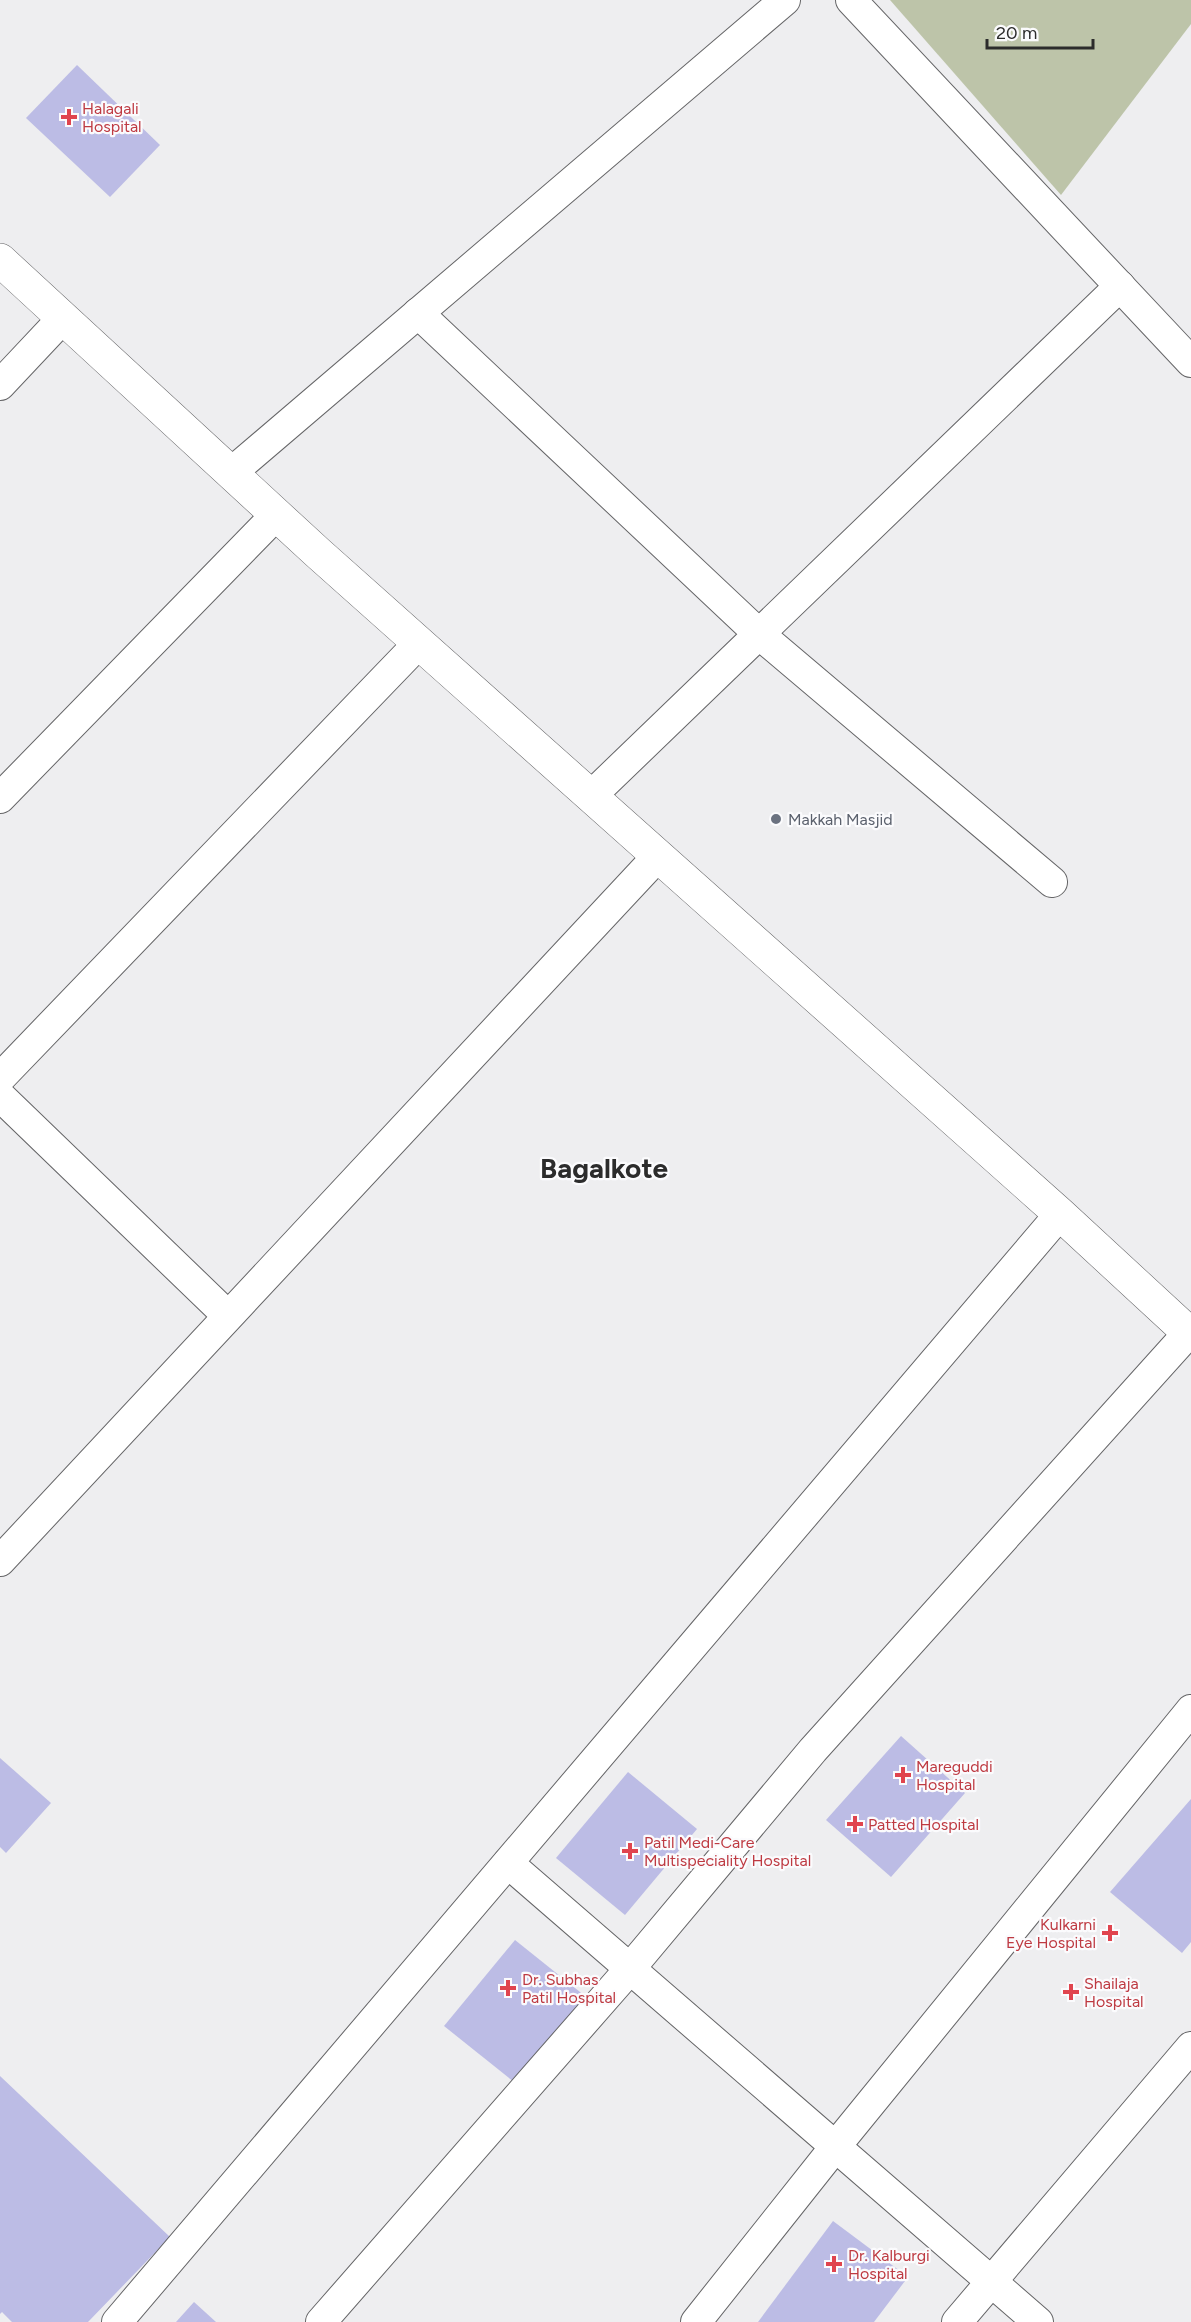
<svg xmlns="http://www.w3.org/2000/svg" width="1191" height="2322" viewBox="0 0 1191 2322" font-family="Figtree,sans-serif">
  <style>
    .green { fill: #bdc4a9 }
    .building { fill: #bcbce5 }
    .lines { fill: none; stroke-linecap: round; stroke-linejoin: round }
    .minor-casing { stroke: #656567; stroke-width: 32 }
    .tertiary-casing { stroke: #656567; stroke-width: 34 }
    .minor { stroke: #fff; stroke-width: 30 }
    .tertiary { stroke: #fff; stroke-width: 33 }
    .health-dot { fill: #e0444e; stroke: #fbfbfd; stroke-width: 2 }
    .worship-dot { fill: #6b7280; stroke: #fbfbfd; stroke-width: 2 }
    .labels { text-anchor: middle; stroke-width: 4.5; stroke-linejoin: round; paint-order: stroke }
    .health-label { font-size: 16px; fill: #be3a42; stroke: #fbfbfd; text-anchor: start }
    .worship-label { font-size: 16px; fill: #5b616d; stroke: #fbfbfd; text-anchor: start }
    .town-label { font-size: 28px; font-weight: bold; fill: #2c2c2c; stroke: #fbfbfd }
  </style>
  <rect width="100%" height="100%" fill="#eeeef0"/>
  <polygon class="green" points="890,0 1191,0 1191,24 1061,195"/>
  <g class="building">
    <polygon points="77,65 160,145 110,197 26,118"/>
    <polygon points="901,1736 965,1793 891,1877 826,1820"/>
    <polygon points="0,1758 51,1803 6,1853 0,1847"/>
    <polygon points="628,1772 697,1829 625,1915 556,1858"/>
    <polygon points="1191,1799 1191,1942 1182,1953 1110,1892"/>
    <polygon points="515,1940 590,2000 519,2086 444,2026"/>
    <polygon points="0,2076 170,2237 88,2322 12,2322 2,2312 0,2314"/>
    <polygon points="833,2221 908,2277 874,2322 758,2322"/>
    <polygon points="194,2302 216,2322 176,2322"/>
  </g>
  <g class="lines">
    <defs>
      <g id="minor">
        <polyline points="851,0 1191,362"/>
        <polyline points="418,313 759,634 1052,882"/>
        <polyline points="0,385 63,318"/>
        <polyline points="231,473 785,0"/>
        <polyline points="591,796 1120,286"/>
        <polyline points="0,798 276,515"/>
        <polyline points="0,1078 419,643"/>
        <polyline points="0,1096 228,1316"/>
        <polyline points="0,1561 658,856"/>
        <polyline points="508,1863 1038,2322"/>
        <polyline points="117,2322 1060,1214"/>
        <polyline points="321,2322 622,1978 813,1750 1191,1330"/>
        <polyline points="696,2322 835,2147 1191,1710"/>
        <polyline points="957,2322 1191,2047"/>
      </g>
      <polyline id="tertiary" points="0,260 318,553 1060,1214 1191,1335"/>
    </defs>
    <use href="#minor" class="minor-casing"/>
    <use href="#tertiary" class="tertiary-casing"/>
    <use href="#minor" class="minor"/>
    <use href="#tertiary" class="tertiary"/>
  </g>
  <g class="health-dot">
    <path d="M66 108h6v6h6v6h-6v6h-6v-6h-6v-6h6z"/>
    <path d="M900 1766h6v6h6v6h-6v6h-6v-6h-6v-6h6z"/>
    <path d="M852 1815h6v6h6v6h-6v6h-6v-6h-6v-6h6z"/>
    <path d="M627 1842h6v6h6v6h-6v6h-6v-6h-6v-6h6z"/>
    <path d="M1107 1924h6v6h6v6h-6v6h-6v-6h-6v-6h6z"/>
    <path d="M505 1979h6v6h6v6h-6v6h-6v-6h-6v-6h6z"/>
    <path d="M1068 1983h6v6h6v6h-6v6h-6v-6h-6v-6h6z"/>
    <path d="M831 2255h6v6h6v6h-6v6h-6v-6h-6v-6h6z"/>
  </g>
  <circle class="worship-dot" cx="776" cy="819" r="6"/>
  <g class="labels">
    <g class="health-label">
      <text x="82" y="114">Halagali<tspan x="82" dy="18">Hospital</tspan></text>
      <text x="916" y="1772">Mareguddi<tspan x="916" dy="18">Hospital</tspan></text>
      <text x="868" y="1830">Patted Hospital</text>
      <text x="644" y="1848">Patil Medi-Care<tspan x="644" dy="18">Multispeciality Hospital</tspan></text>
      <text x="1096" y="1930" text-anchor="end">Kulkarni<tspan x="1096" dy="18">Eye Hospital</tspan></text>
      <text x="522" y="1985">Dr. Subhas<tspan x="522" dy="18">Patil Hospital</tspan></text>
      <text x="1084" y="1989">Shailaja<tspan x="1084" dy="18">Hospital</tspan></text>
      <text x="848" y="2261">Dr. Kalburgi<tspan x="848" dy="18">Hospital</tspan></text>
    </g>
    <g class="worship-label">
      <text x="788" y="825">Makkah Masjid</text>
    </g>
    <g class="town-label">
      <text x="604" y="1178">Bagalkote</text>
    </g>
  </g>
  <path d="M987 39v9h106v-9" fill="none" stroke="#2c2c2c" stroke-width="3"/>
  <text x="996" y="39" font-size="18" fill="#2c2c2c" stroke="#fbfbfd" stroke-width="4.5" paint-order="stroke">20 m</text>
</svg>
